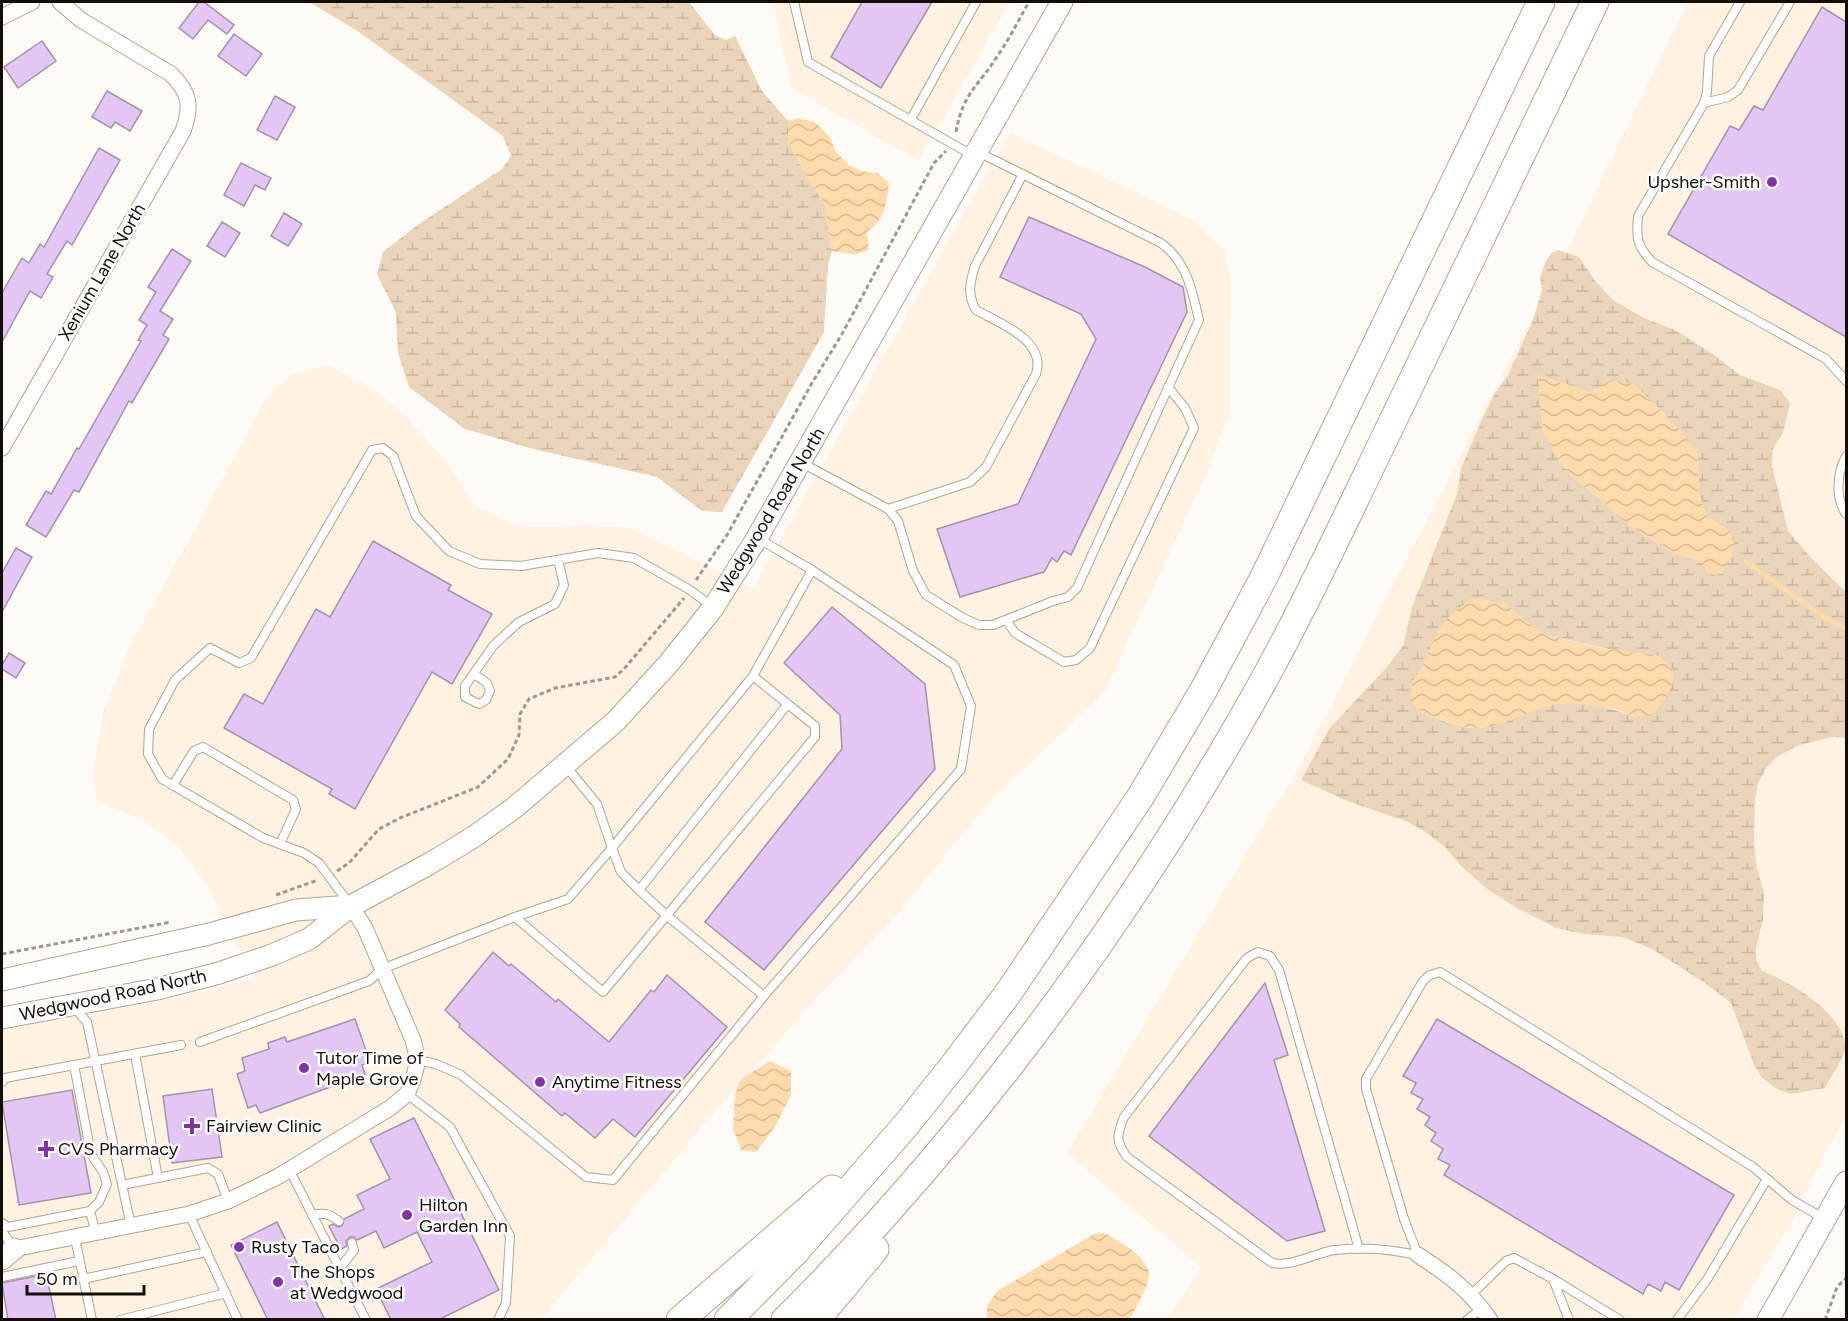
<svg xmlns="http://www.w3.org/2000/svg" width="1848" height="1321" viewBox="0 0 1848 1321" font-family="Figtree,sans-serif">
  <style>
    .built { fill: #fff2e2 }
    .wetland { fill: url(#wetland-marsh); fill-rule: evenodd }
    .water { fill: url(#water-waves) }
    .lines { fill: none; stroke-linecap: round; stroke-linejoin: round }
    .stream { stroke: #fddbad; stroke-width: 4.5 }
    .building { fill: #e3c6f4; stroke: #a094a8; stroke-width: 1.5 }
    .lane-casing { stroke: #b2a390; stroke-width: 10 }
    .street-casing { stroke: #b2a390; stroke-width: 17 }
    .secondary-casing { stroke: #b2a390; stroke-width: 23 }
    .highway-casing { stroke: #b2a390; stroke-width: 29 }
    .path { stroke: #9c9893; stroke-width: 3; stroke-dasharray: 4.5 3; stroke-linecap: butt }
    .lane { stroke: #fff; stroke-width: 8 }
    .street { stroke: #fff; stroke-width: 15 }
    .secondary { stroke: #fff; stroke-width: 21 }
    .highway { stroke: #fff; stroke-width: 27 }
    .poi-dot { fill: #8134a6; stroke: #fff; stroke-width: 2 }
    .labels { text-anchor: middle; stroke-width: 5; stroke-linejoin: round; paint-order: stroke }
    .poi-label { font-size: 18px; fill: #120d06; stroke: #fff; text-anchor: start }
    .street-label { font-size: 18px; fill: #120d06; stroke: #fff }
  </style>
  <defs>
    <pattern id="wetland-marsh" width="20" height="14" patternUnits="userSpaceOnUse" patternTransform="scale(1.5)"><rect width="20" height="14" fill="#ead5ba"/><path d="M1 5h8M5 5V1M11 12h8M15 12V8" fill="none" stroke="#c8b69e"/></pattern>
    <pattern id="water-waves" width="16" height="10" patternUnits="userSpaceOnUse" patternTransform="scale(1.5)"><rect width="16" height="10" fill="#fddbad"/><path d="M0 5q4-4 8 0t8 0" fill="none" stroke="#d8bb93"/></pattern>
  </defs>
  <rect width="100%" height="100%" fill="#fefbf7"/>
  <g class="built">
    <polygon points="773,2 1010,2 919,161 791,88"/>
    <polygon points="1688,2 1846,2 1846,1117 1825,1153 1796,1214 1734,1319 1167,1319 1201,1267 1067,1153 1265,822 1292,780 1561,262"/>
    <polygon points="1010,132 1191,219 1224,250 1231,282 1230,412 1206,475 1104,693 990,801 890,923 817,997 707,1121 541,1319 2,1320 2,1030 172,998 252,979 208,886 177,846 143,820 96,801 94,765 104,710 131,644 220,484 265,399 290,375 327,365 376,390 405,415 450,466 474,506 522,527 587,525 629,528 753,588"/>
  </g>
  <g class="wetland">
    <polygon points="309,2 689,2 715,35 726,40 735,36 762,91 788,121 788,138 795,156 826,207 827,222 832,251 828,265 824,332 722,512 702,511 657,477 533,449 465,429 409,387 398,353 396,313 377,274 383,252 419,224 502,169 511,156 503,136 356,30"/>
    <path d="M1558,250L1579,257L1596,282L1614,301L1646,319L1675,330L1713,354L1740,375L1780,390L1790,403L1783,433L1773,449L1772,466L1788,531L1811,558L1846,592V738L1832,737L1799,745L1777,757L1767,767L1758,783L1755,800L1754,836L1756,864L1764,893L1763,919L1756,948V960L1762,971C1789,981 1848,1015 1845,1050C1841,1063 1831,1076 1825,1088L1790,1094L1777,1089L1762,1078L1754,1065L1731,1003L1705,983L1652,949L1623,937L1584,934L1556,928L1537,918L1515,907L1487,889L1461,866L1445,847L1427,833L1408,822L1347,801L1301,780L1329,729L1386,668L1403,646L1412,607L1457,494L1461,468L1483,417L1495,393L1508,375L1533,320L1542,290L1540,278L1545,263L1551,253ZM1538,375L1590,392L1655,404L1697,450L1699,495L1707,517L1729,531L1712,577L1700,561L1673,553L1629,525L1594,494L1572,477L1559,460L1543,431ZM1506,603L1525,621L1545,635L1627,653L1673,670C1671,701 1661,704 1636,717C1611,708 1581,700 1554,704C1529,708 1506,726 1480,728C1457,729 1438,719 1418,710L1413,681L1423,666Z"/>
  </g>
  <g class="water">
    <path d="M797,118L815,122L830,137L836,152L849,165L862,171L877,173L889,183C887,203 884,221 867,232L869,250L855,255L832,251L827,222L826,207L795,156L788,138V121Z"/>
    <polygon points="1538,375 1590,392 1612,380 1634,384 1675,425 1697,450 1699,495 1707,516 1729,531 1734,542 1732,554 1722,573 1712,577 1700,561 1673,553 1629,525 1594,494 1572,477 1559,460 1543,431"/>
    <path d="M1474,598L1506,603L1525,621L1545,635L1600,648L1660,656L1673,670C1672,694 1665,701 1649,717H1636L1615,709L1583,704H1554L1493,726L1478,728L1456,726L1418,710L1409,699C1411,693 1411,686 1414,680C1417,674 1422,670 1424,664C1437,631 1442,617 1474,598Z"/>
    <polygon points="770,1061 791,1071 791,1095 775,1127 756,1152 741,1150 733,1129 735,1093 742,1078"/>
    <path d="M1104,1233C1118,1240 1145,1255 1149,1272C1151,1284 1135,1308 1130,1319H987V1306L997,1291L1094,1234Z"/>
  </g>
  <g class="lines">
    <polyline class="stream" points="1746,562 1824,617 1846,629"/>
  </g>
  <g class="building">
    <polygon points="199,2 204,2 234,25 227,34 208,20 193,39 179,28"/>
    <polygon points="862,2 932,2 881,88 831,57"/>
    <polygon points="1822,7 1846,22 1846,337 1668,234 1730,126 1739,130 1754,106 1763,110"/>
    <polygon points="234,34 262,54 246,76 218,56"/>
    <polygon points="42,41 56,61 18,88 4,67"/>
    <polygon points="107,91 142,111 130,131 115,122 111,128 92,117"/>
    <polygon points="275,96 295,107 277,140 257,130"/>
    <polygon points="99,148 120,160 72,245 67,241 47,274 53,277 41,298 30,291 2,342 2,293 22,258 29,263 40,244 44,247"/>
    <polygon points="241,163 271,178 265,190 255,185 244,206 224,195"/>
    <polygon points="284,213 302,224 288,246 271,236"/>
    <polygon points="1029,217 1145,267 1183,287 1187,312 1071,555 1064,551 1057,562 1052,558 1044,572 960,597 937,529 1018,504 1096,339 1081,314 1000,277"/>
    <polygon points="222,222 240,233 225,257 207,246"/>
    <polygon points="172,249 191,261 160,311 173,319 163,335 169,339 132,403 129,401 79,492 74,490 46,537 26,525 46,491 51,494 77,448 79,449 141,341 138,340 147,325 139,320 156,292 148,287"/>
    <polygon points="373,541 451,585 448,590 492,614 452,684 432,672 355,809 329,794 332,789 224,728 244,694 263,704 316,609 330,617"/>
    <polygon points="16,548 32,557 2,612 2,573"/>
    <polygon points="832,607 925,684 935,769 764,970 705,922 842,749 840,715 784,663"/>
    <polygon points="9,653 25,663 16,678 2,669 2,665"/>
    <polygon points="493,952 509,966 511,964 556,1002 558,999 609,1042 651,990 654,992 667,975 727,1027 635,1137 613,1119 595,1138 565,1113 562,1116 459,1027 460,1024 445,1010"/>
    <polygon points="1265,983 1288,1055 1274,1060 1325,1231 1287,1241 1149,1136"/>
    <polygon points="355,1019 370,1062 362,1065 365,1074 260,1113 256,1105 248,1108 237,1074 245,1071 242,1058 269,1049 268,1043 285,1037 287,1042"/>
    <polygon points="1437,1019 1734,1195 1679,1290 1665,1282 1661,1291 1648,1284 1643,1294 1444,1175 1450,1165 1438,1159 1443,1149 1431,1141 1436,1133 1425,1125 1430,1117 1417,1109 1423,1099 1411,1093 1416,1083 1403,1076"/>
    <polygon points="212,1089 222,1157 172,1163 163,1096"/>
    <polygon points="72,1090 91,1193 19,1205 2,1102"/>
    <polygon points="414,1118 499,1290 438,1320 391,1320 376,1289 432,1262 417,1232 384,1248 376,1231 357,1240 354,1237 350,1237 346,1241 347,1246 341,1249 329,1226 333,1224 338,1227 342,1226 344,1219 364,1209 357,1195 390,1179 370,1139"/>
    <polygon points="277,1222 325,1320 268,1320 231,1245"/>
    <polygon points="46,1274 56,1320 8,1320 2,1283"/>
  </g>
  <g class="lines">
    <defs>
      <g id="lane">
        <polyline points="794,2 808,62 972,155"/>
        <path d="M1740,2L1709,56L1707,92L1704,103L1638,216C1636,238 1637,246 1652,262L1826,359L1846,381"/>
        <polyline points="1704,103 1728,97 1738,90 1790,2"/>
        <polyline points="911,119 976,2"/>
        <path d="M1846,456C1837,473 1835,498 1846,514"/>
        <path d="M802,463L888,509L898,521L913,571L926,595L963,618L979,625H993L1053,601L1068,597L1077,588L1199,320C1192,290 1187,262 1161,243L978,152"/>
        <path d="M888,509L970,482L986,467L1036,374C1047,340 999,323 976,310C967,295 970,282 975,266L1023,174"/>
        <polyline points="759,539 812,570 954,665 971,706 961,769 764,996"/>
        <polyline points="1006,620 1015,633 1064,662 1076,660 1090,648 1194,428 1185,408 1168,387"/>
        <polyline points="474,674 487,683 490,691 486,700 479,704 465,697 465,686 493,646 519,622 555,604 564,585 558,560"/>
        <polyline points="173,785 194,751 203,747 293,800 296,809 280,844"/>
        <polyline points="639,890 787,705"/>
        <polyline points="348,902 319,863 304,853 263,838 162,779 148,754 149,729 175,680 210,648 239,663 251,658 372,450 383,448 393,456 416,516 449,551 480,564 521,566 598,553 634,558 690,590 713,607"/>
        <polyline points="515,917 603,992 815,737 815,726 753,676"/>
        <polyline points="73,1006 87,1022 131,1226"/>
        <polyline points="200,1042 369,981 382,969 515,917 568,899 612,848 597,804 565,765"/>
        <polyline points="135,1054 158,1178"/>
        <polyline points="418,1060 436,1064 461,1075 586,1177 613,1180 764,996 666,915 639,890 621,872 612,848 753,676 812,570"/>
        <polyline points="74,1065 91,1154 103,1172 107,1184 99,1202 90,1211"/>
        <polyline points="2,1082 5,1078 181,1045"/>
        <polyline points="407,1094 450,1127 510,1236 506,1303 498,1320"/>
        <polyline points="289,1169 366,1320"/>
        <polyline points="122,1185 208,1168 218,1174 228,1201"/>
        <polyline points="189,1214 238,1320"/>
        <path d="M312,1215C324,1212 329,1214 339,1221"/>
        <polyline points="2,1223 8,1227 90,1211 96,1234"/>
        <polyline points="2,1231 13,1247"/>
        <polyline points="75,1238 92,1320"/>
        <path d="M1359,1249L1279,970L1270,956L1258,952L1247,958L1124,1117C1117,1135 1115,1141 1127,1157L1272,1263C1294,1267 1314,1253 1335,1250C1364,1246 1390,1250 1418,1255"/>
        <polyline points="1418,1255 1404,1219 1366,1089 1366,1079 1423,981 1430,975 1440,972 1753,1167 1792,1200 1823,1218"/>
        <polyline points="340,1268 354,1250 352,1243"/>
        <polyline points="2,1277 79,1261"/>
        <polyline points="83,1279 207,1252"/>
        <polyline points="1553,1279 1620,1320"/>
        <polyline points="1471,1295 1506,1261 1514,1258 1553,1279 1569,1320"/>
        <polyline points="120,1320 226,1293"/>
        <polyline points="1467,1320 1482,1308"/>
        <polyline points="1677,1320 1708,1278 1767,1179"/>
      </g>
      <g id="street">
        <polyline points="2,17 32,2"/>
        <path d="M2,448L183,131C192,106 190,93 171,74L81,20L60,2"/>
        <polyline points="14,1249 189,1214 228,1201 279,1176 390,1108 407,1094 413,1080 418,1060 413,1040 365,928 351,906"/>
        <path d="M1418,1255C1446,1273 1471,1291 1490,1320"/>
      </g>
      <g id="secondary">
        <polyline points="2,980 209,934 296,910 351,906"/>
        <polyline points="2,1018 157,989 219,973 272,955 309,939 351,906 429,864 472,838 514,808 616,721 669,663 713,608 757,538 1062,2"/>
        <polyline points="2,1259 14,1249"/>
        <polyline points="1768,1320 1846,1182"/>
      </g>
      <g id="highway">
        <polyline points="680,1320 832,1189"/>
        <polyline points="728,1320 795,1252 906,1125 953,1066 1009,992 1141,796 1203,691 1264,577 1541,2"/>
        <path d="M785,1320C963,1143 1113,941 1239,724C1294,630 1340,530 1388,431C1457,288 1526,145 1595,2"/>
        <polyline points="816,1320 875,1249"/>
      </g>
    </defs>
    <use href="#lane" class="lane-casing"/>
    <use href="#street" class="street-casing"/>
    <use href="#secondary" class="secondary-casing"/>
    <use href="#highway" class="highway-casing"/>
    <g class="path">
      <path d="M956,132C963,92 979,86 998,55C1010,38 1019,19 1029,2"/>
      <polyline points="696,580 727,535 812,383 842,334 934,163 946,151"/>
      <polyline points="337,871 349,863 379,829 400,818 478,787 508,759 519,735 520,714 529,699 555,688 615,677 624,669 684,598"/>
      <polyline points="276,895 318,880"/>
      <polyline points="2,954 171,922"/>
      <polyline points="1825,1320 1837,1287 1846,1278"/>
    </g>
    <use href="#lane" class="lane"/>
    <use href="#street" class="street"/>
    <use href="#secondary" class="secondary"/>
    <use href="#highway" class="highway"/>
  </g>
  <g class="poi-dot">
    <circle cx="1772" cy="182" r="6"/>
    <circle cx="304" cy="1068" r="6"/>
    <circle cx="540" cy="1082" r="6"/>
    <path d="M189 1117h6v6h6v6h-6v6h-6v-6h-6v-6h6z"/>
    <path d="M43 1140h6v6h6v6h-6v6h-6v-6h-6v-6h6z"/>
    <circle cx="407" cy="1215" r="6"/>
    <circle cx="239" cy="1247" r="6"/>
    <circle cx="278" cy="1282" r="6"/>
  </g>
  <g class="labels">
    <g class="poi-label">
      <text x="1760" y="188" text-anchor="end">Upsher-Smith</text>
      <text x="316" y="1064">Tutor Time of<tspan x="316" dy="21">Maple Grove</tspan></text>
      <text x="552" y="1088">Anytime Fitness</text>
      <text x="206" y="1132">Fairview Clinic</text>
      <text x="58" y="1155">CVS Pharmacy</text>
      <text x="419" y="1211">Hilton<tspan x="419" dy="21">Garden Inn</tspan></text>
      <text x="251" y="1253">Rusty Taco</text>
      <text x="290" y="1278">The Shops<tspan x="290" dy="21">at Wedgwood</tspan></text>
    </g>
    <g class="street-label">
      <text transform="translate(102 272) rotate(-60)" y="6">Xenium Lane North</text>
      <text transform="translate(771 511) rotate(-59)" y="6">Wedgwood Road North</text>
      <text transform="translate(113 995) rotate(-12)" y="6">Wedgwood Road North</text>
    </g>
  </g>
  <rect width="1848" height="1321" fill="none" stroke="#120d06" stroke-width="6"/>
  <path d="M27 1285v9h117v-9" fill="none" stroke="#120d06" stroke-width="3"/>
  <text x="36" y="1285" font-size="18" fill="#120d06" stroke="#ffffff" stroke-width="4.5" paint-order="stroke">50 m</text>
</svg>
